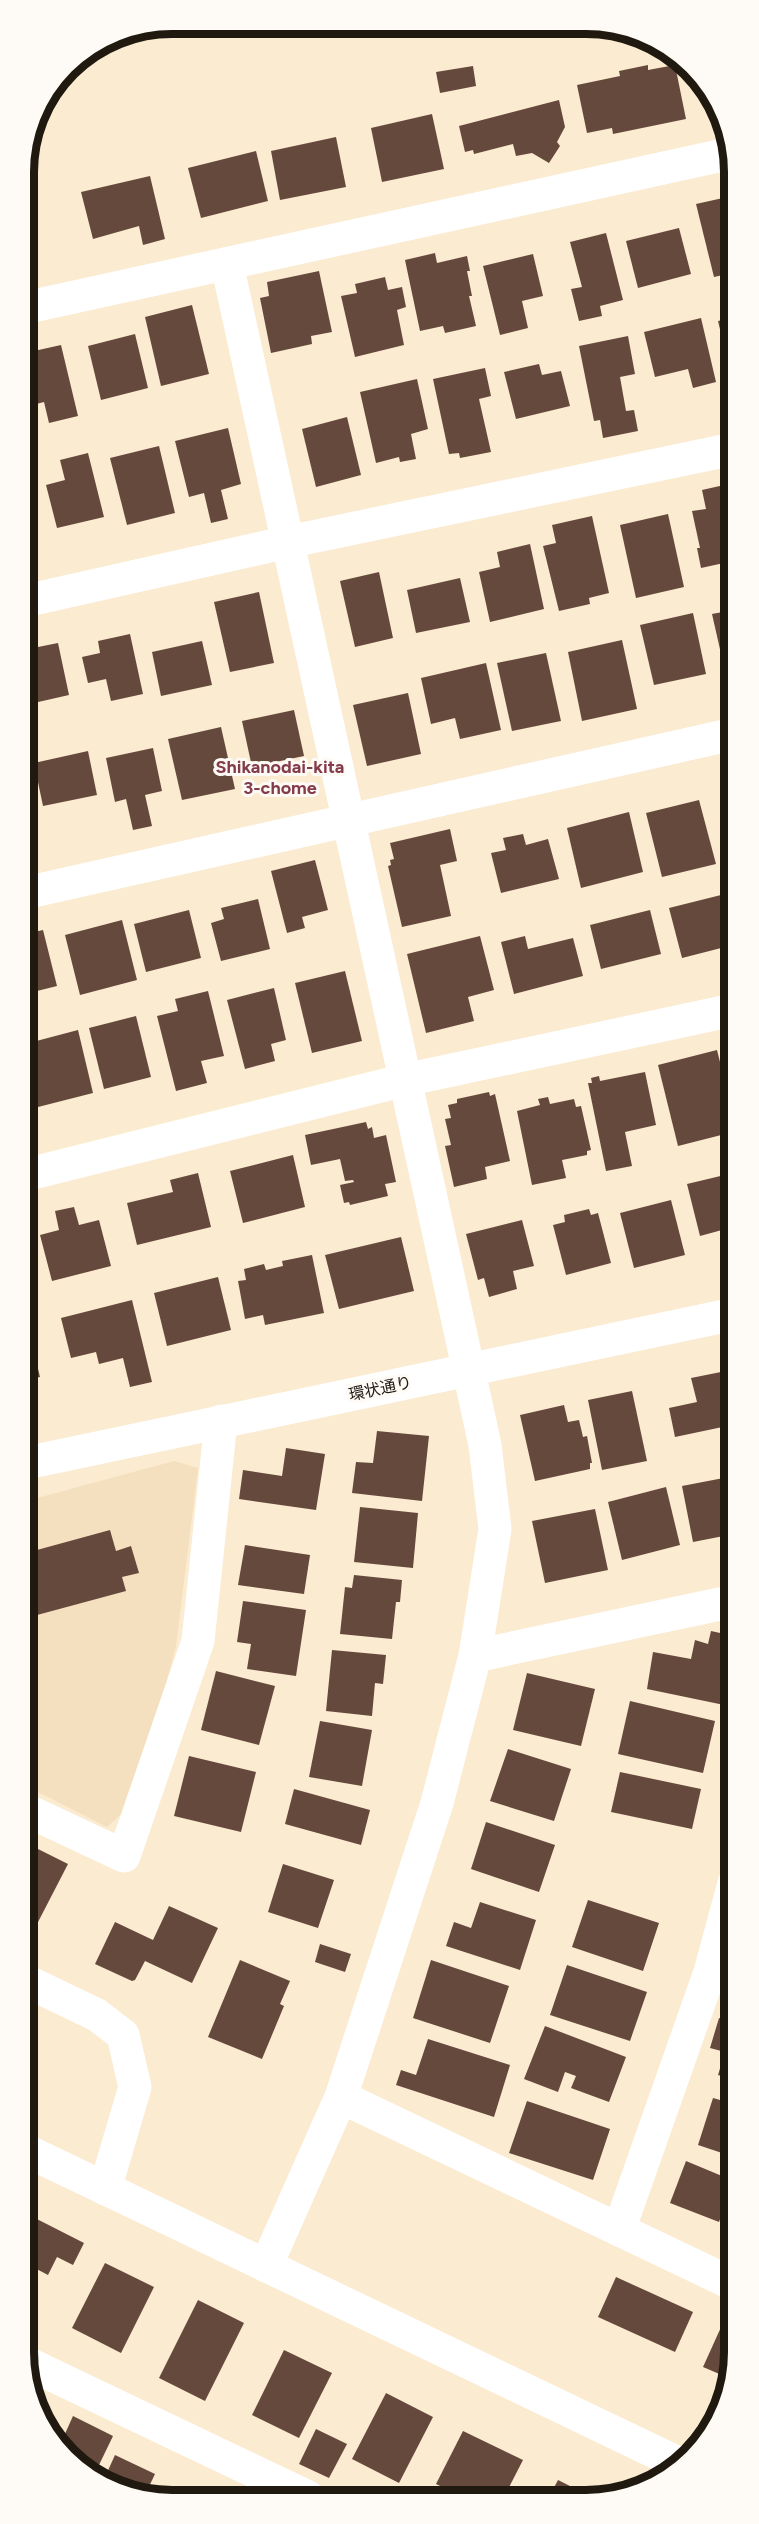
<svg xmlns="http://www.w3.org/2000/svg" width="759" height="2524" viewBox="0 0 759 2524" font-family="Figtree,'Noto Sans JP',sans-serif">
  <style>
    .built { fill: #f4e0bf }
    .building { fill: #66493d }
    .lines { fill: none; stroke-linecap: round; stroke-linejoin: round }
    .minor { stroke: #fff; stroke-width: 33 }
    .labels { text-anchor: middle; stroke-width: 6; stroke-linejoin: round; paint-order: stroke }
    .street-label { font-size: 16px; fill: #1f1910; stroke: #fefaf5 }
    .neighbourhood-label { font-size: 18px; font-weight: bold; fill: #843c4b; stroke: #fefaf5 }
    .rim { fill: none; stroke: #1f1910; stroke-width: 8 }
  </style>
  <rect width="100%" height="100%" fill="#fbebd1"/>
  <polygon class="built" points="174,1461 198,1468 176,1646 134,1802 107,1827 26,1786 26,1501"/>
  <g class="building">
    <polygon points="648,65 648,70 675,65 686,119 613,134 612,128 587,133 577,85 620,76 619,71"/>
    <polygon points="473,66 476,86 440,93 436,72"/>
    <polygon points="559,100 565,127 557,142 560,146 549,163 532,153 516,156 513,144 474,154 473,150 465,152 459,126"/>
    <polygon points="432,114 444,169 382,182 371,128"/>
    <polygon points="336,137 346,187 280,200 271,151"/>
    <polygon points="256,151 268,201 201,218 188,168"/>
    <polygon points="150,176 165,239 143,245 139,226 93,239 81,192"/>
    <polygon points="732,196 732,273 714,277 696,204"/>
    <polygon points="679,228 691,274 638,288 626,241"/>
    <polygon points="606,233 623,300 600,306 602,316 579,321 571,289 582,287 570,242"/>
    <polygon points="435,253 437,263 467,256 470,271 467,271 472,296 469,296 476,326 445,333 443,326 420,331 405,260"/>
    <polygon points="533,254 543,296 522,301 528,328 500,335 483,266"/>
    <polygon points="319,271 332,332 311,336 312,344 271,353 260,298 269,296 267,282"/>
    <polygon points="385,277 388,290 402,287 406,307 397,310 404,345 355,357 341,296 357,293 355,284"/>
    <polygon points="192,305 209,374 161,386 145,317"/>
    <polygon points="701,318 716,382 693,388 688,369 655,377 644,332"/>
    <polygon points="732,318 732,366 729,367 718,321"/>
    <polygon points="135,334 148,388 101,400 88,346"/>
    <polygon points="628,336 635,374 620,377 626,411 634,410 638,431 603,438 600,420 594,421 579,346"/>
    <polygon points="61,345 78,416 49,423 44,402 25,407 25,353"/>
    <polygon points="539,364 542,375 561,371 570,406 516,419 504,372"/>
    <polygon points="485,368 491,396 479,399 491,452 460,458 459,453 449,454 433,379"/>
    <polygon points="417,379 428,429 411,434 416,459 400,462 399,457 376,463 360,392"/>
    <polygon points="347,417 361,475 316,487 302,429"/>
    <polygon points="228,428 241,484 221,490 228,519 211,523 204,493 189,497 175,441"/>
    <polygon points="159,446 175,513 127,525 110,458"/>
    <polygon points="88,453 104,517 57,528 46,485 65,480 60,460"/>
    <polygon points="26,482 38,532 25,535 25,483"/>
    <polygon points="733,483 733,561 701,568 697,548 700,548 692,511 706,509 702,490"/>
    <polygon points="668,514 684,587 636,598 620,525"/>
    <polygon points="592,516 609,593 589,598 590,604 559,611 543,546 556,543 552,525"/>
    <polygon points="530,544 544,609 490,622 479,572 500,567 497,552"/>
    <polygon points="379,572 393,638 355,647 340,581"/>
    <polygon points="460,578 470,622 416,633 407,590"/>
    <polygon points="259,592 274,663 230,672 214,602"/>
    <polygon points="733,610 733,688 729,689 712,614"/>
    <polygon points="693,613 706,674 654,685 640,625"/>
    <polygon points="130,634 143,694 111,701 106,679 88,683 82,657 100,653 98,641"/>
    <polygon points="622,640 637,709 582,721 568,652"/>
    <polygon points="202,641 212,685 161,696 152,652"/>
    <polygon points="58,643 69,695 25,705 25,671 37,668 33,648"/>
    <polygon points="546,653 561,721 512,731 497,663"/>
    <polygon points="486,663 501,730 460,739 455,718 431,724 421,678"/>
    <polygon points="408,693 421,754 367,766 353,705"/>
    <polygon points="294,710 304,756 252,767 242,721"/>
    <polygon points="221,727 235,789 182,800 168,739"/>
    <polygon points="153,748 162,791 145,795 152,826 133,830 126,799 115,802 106,758"/>
    <polygon points="88,751 97,795 43,806 34,763"/>
    <polygon points="699,800 716,864 662,877 646,813"/>
    <polygon points="629,812 643,872 581,888 567,828"/>
    <polygon points="450,829 457,861 440,865 451,916 402,927 388,866 391,865 390,860 394,859 390,843"/>
    <polygon points="523,834 526,845 548,839 559,879 501,893 491,853 506,850 503,838"/>
    <polygon points="315,860 328,910 302,917 305,928 287,933 271,871"/>
    <polygon points="733,892 733,945 682,958 669,908"/>
    <polygon points="258,899 270,949 221,961 211,923 224,919 221,908"/>
    <polygon points="189,910 201,958 146,972 134,924"/>
    <polygon points="650,910 661,954 601,969 590,925"/>
    <polygon points="122,920 137,980 80,995 65,935"/>
    <polygon points="43,930 57,986 25,994 25,934"/>
    <polygon points="480,936 494,990 468,997 474,1021 426,1033 407,954"/>
    <polygon points="525,936 528,949 573,938 583,976 514,994 501,942"/>
    <polygon points="345,971 362,1041 312,1053 295,983"/>
    <polygon points="274,988 286,1040 271,1044 275,1061 245,1069 227,1000"/>
    <polygon points="208,991 224,1056 201,1061 207,1083 176,1091 157,1016 178,1011 175,999"/>
    <polygon points="136,1016 151,1077 104,1089 89,1028"/>
    <polygon points="78,1030 93,1093 38,1107 25,1055 25,1044"/>
    <polygon points="717,1050 733,1114 733,1132 678,1146 658,1065"/>
    <polygon points="645,1072 656,1125 625,1132 632,1166 606,1171 588,1083 592,1083 591,1078 599,1076 600,1081"/>
    <polygon points="489,1092 490,1096 495,1094 510,1161 485,1167 487,1179 454,1187 445,1146 451,1145 445,1119 451,1118 448,1105 457,1103 457,1099"/>
    <polygon points="548,1097 550,1104 574,1099 576,1107 581,1106 591,1150 587,1151 587,1155 562,1160 566,1178 532,1185 517,1111 540,1105 538,1099"/>
    <polygon points="366,1122 368,1129 372,1127 374,1138 386,1135 396,1182 385,1184 388,1196 350,1205 349,1202 344,1203 340,1185 354,1182 353,1180 345,1181 340,1159 311,1165 305,1135"/>
    <polygon points="293,1155 305,1207 243,1223 230,1171"/>
    <polygon points="198,1173 211,1227 137,1245 127,1203 173,1192 170,1180"/>
    <polygon points="733,1173 733,1227 700,1236 687,1184"/>
    <polygon points="671,1200 685,1255 634,1268 620,1213"/>
    <polygon points="74,1207 79,1225 99,1220 111,1266 52,1281 40,1235 59,1230 55,1211"/>
    <polygon points="589,1209 591,1215 598,1213 611,1263 566,1275 553,1225 565,1222 564,1215"/>
    <polygon points="522,1220 534,1266 513,1271 517,1289 489,1297 484,1278 478,1280 466,1234"/>
    <polygon points="401,1237 414,1291 339,1309 325,1255"/>
    <polygon points="312,1255 324,1313 265,1325 263,1315 245,1319 238,1281 246,1280 244,1269 264,1264 266,1270 283,1266 282,1261"/>
    <polygon points="218,1277 231,1330 167,1346 154,1293"/>
    <polygon points="132,1300 152,1382 130,1387 123,1358 99,1364 96,1352 71,1358 61,1318"/>
    <polygon points="29,1331 40,1377 26,1380 26,1332"/>
    <polygon points="721,1372 732,1425 675,1437 669,1408 697,1402 691,1378"/>
    <polygon points="632,1391 647,1461 602,1470 588,1400"/>
    <polygon points="564,1405 568,1422 579,1420 583,1437 587,1436 592,1463 590,1463 590,1469 535,1481 520,1415"/>
    <polygon points="377,1431 429,1436 422,1501 352,1493 356,1462 373,1463"/>
    <polygon points="286,1448 325,1454 316,1510 239,1499 243,1470 282,1476"/>
    <polygon points="734,1476 734,1534 693,1542 682,1486"/>
    <polygon points="666,1487 680,1545 622,1560 608,1502"/>
    <polygon points="360,1507 418,1513 413,1568 354,1562"/>
    <polygon points="595,1509 608,1570 545,1583 532,1521"/>
    <polygon points="110,1530 116,1551 131,1546 139,1573 122,1577 126,1591 26,1618 26,1553"/>
    <polygon points="245,1545 310,1555 304,1594 238,1585"/>
    <polygon points="354,1575 402,1580 400,1602 396,1602 392,1639 340,1634 345,1587 352,1588"/>
    <polygon points="243,1601 306,1610 296,1676 247,1669 251,1644 237,1642"/>
    <polygon points="711,1631 734,1636 734,1680 729,1706 647,1689 653,1652 691,1659 695,1640 708,1644"/>
    <polygon points="332,1650 386,1655 383,1684 375,1683 372,1716 326,1711"/>
    <polygon points="216,1671 275,1686 259,1745 201,1730"/>
    <polygon points="527,1673 595,1689 581,1746 513,1730"/>
    <polygon points="630,1701 715,1721 703,1773 618,1754"/>
    <polygon points="320,1721 372,1730 362,1786 309,1777"/>
    <polygon points="508,1749 571,1769 554,1821 490,1801"/>
    <polygon points="189,1756 256,1772 241,1832 174,1816"/>
    <polygon points="620,1772 701,1789 692,1829 611,1812"/>
    <polygon points="294,1789 370,1810 361,1845 285,1824"/>
    <polygon points="486,1822 555,1845 539,1892 471,1869"/>
    <polygon points="26,1843 68,1864 37,1924 26,1919"/>
    <polygon points="283,1864 334,1880 318,1928 268,1912"/>
    <polygon points="588,1900 659,1923 643,1971 572,1947"/>
    <polygon points="480,1902 536,1920 520,1970 446,1946 454,1922 471,1928"/>
    <polygon points="169,1906 218,1928 192,1983 145,1961 135,1980 132,1981 95,1964 115,1922 153,1940"/>
    <polygon points="320,1944 351,1954 345,1972 315,1962"/>
    <polygon points="240,1960 290,1981 280,2004 284,2006 262,2059 208,2037"/>
    <polygon points="431,1960 509,1986 490,2043 413,2018"/>
    <polygon points="567,1965 647,1992 630,2041 550,2015"/>
    <polygon points="719,2018 734,2023 734,2080 718,2075 725,2052 710,2048"/>
    <polygon points="545,2026 626,2057 609,2102 571,2088 576,2076 565,2072 558,2092 524,2079"/>
    <polygon points="428,2039 510,2065 494,2117 396,2085 401,2070 416,2075"/>
    <polygon points="713,2098 734,2104 734,2157 698,2145"/>
    <polygon points="527,2101 610,2129 593,2180 509,2153"/>
    <polygon points="686,2161 734,2181 719,2222 670,2203"/>
    <polygon points="27,2214 84,2243 73,2265 57,2257 48,2275 27,2264"/>
    <polygon points="105,2263 154,2287 121,2353 72,2328"/>
    <polygon points="616,2277 693,2312 675,2352 598,2317"/>
    <polygon points="198,2300 244,2323 205,2401 159,2378"/>
    <polygon points="722,2325 735,2330 735,2361 731,2379 703,2367"/>
    <polygon points="284,2350 332,2373 299,2438 252,2415"/>
    <polygon points="386,2393 433,2417 399,2483 352,2459"/>
    <polygon points="73,2416 113,2436 99,2465 90,2461 87,2467 67,2456 54,2431 64,2436"/>
    <polygon points="316,2429 347,2444 329,2478 299,2464"/>
    <polygon points="463,2431 523,2460 504,2497 463,2497 436,2484"/>
    <polygon points="115,2455 155,2474 144,2497 105,2477"/>
    <polygon points="558,2480 592,2497 549,2497"/>
  </g>
  <g class="lines">
    <g class="minor">
      <polyline points="227,264 485,1445 495,1529 475,1656 437,1803 341,2097 266,2266"/>
      <polyline points="24,308 732,153"/>
      <polyline points="25,601 288,542 733,449"/>
      <polyline points="25,893 733,734"/>
      <polyline points="25,1175 405,1080 733,1010"/>
      <polyline points="26,1463 734,1314"/>
      <polyline points="475,1656 734,1601"/>
      <polyline points="26,1810 124,1856 198,1641 221,1421"/>
      <polyline points="26,1981 97,2015 123,2035 135,2087 105,2189"/>
      <polyline points="341,2097 735,2285"/>
      <polyline points="27,2151 680,2464"/>
      <polyline points="619,2230 710,1972 734,1883"/>
      <polyline points="27,2363 308,2497"/>
    </g>
  </g>
  <g class="labels">
    <g class="street-label">
      <text transform="translate(380 1388) rotate(-12)" y="6">環状通り</text>
    </g>
    <g class="neighbourhood-label">
      <text x="280" y="773">Shikanodai-kita<tspan x="280" dy="21">3-chome</tspan></text>
    </g>
  </g>
  <path d="M0 0H759V2524H0ZM172 34H586A138 138 0 0 1 724 172V2352A138 138 0 0 1 586 2490H172A138 138 0 0 1 34 2352V172A138 138 0 0 1 172 34Z" fill="#fefaf5" fill-rule="evenodd"/>
  <path class="rim" d="M172 34H586A138 138 0 0 1 724 172V2352A138 138 0 0 1 586 2490H172A138 138 0 0 1 34 2352V172A138 138 0 0 1 172 34Z"/>
</svg>
